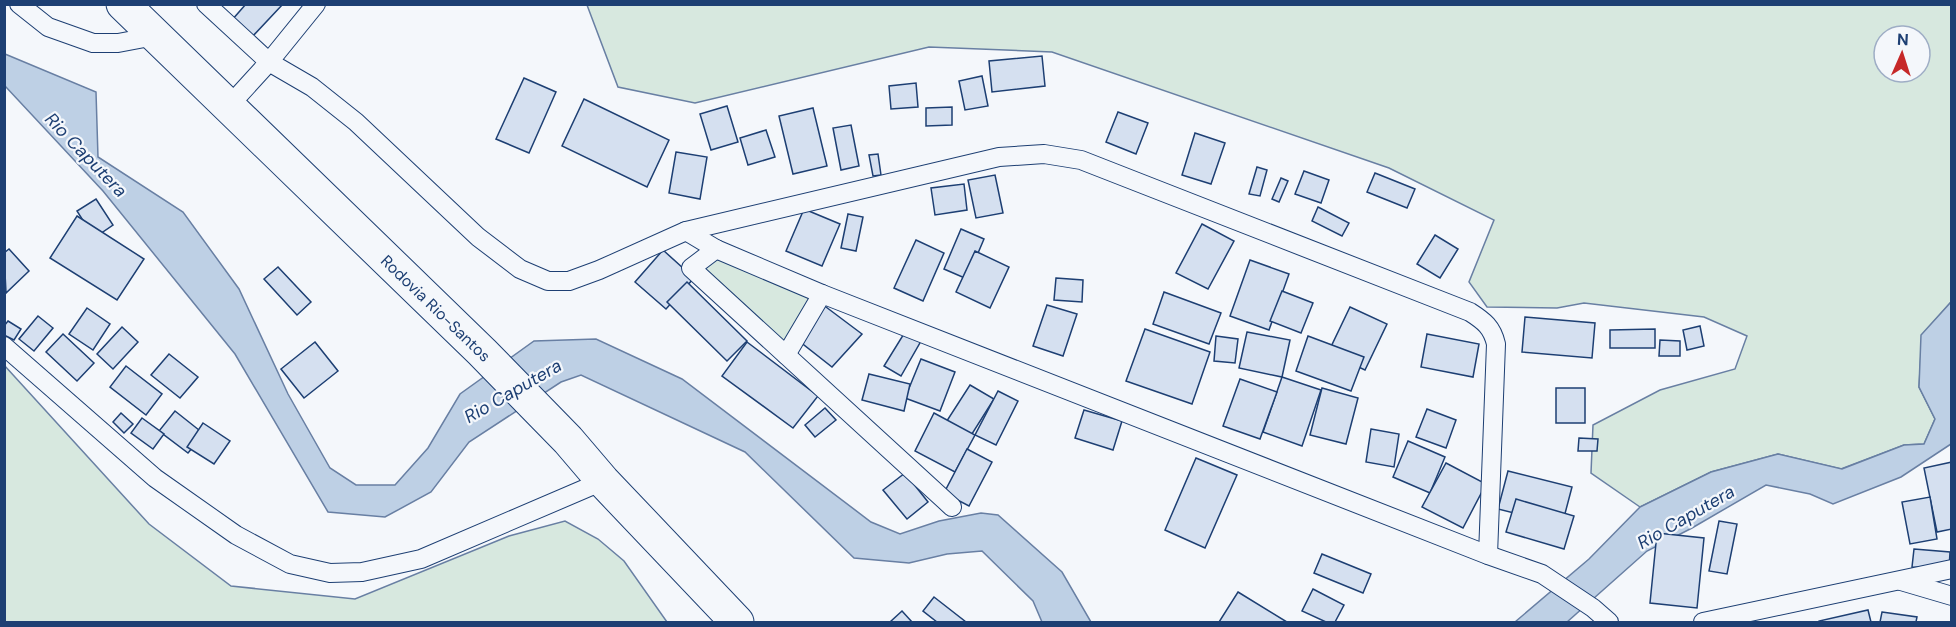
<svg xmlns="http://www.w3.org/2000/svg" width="1956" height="627" viewBox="0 0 1956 627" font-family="'DM Sans',sans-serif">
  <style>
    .green { fill: #d7e8df; stroke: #687fa3; stroke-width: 1.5; fill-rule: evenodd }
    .water { fill: #bed0e5; stroke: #687fa3; stroke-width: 1.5 }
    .building { fill: #d5e0f0; stroke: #1d3f73; stroke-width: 1.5 }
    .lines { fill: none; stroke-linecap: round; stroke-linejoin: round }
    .street-casing { stroke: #1d3f73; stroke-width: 20 }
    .highway-casing { stroke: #1d3f73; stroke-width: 35 }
    .street { stroke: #f4f7fb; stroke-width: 18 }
    .highway { stroke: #f4f7fb; stroke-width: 33 }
    .labels { text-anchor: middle; stroke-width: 4.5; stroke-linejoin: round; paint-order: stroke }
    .street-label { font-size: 16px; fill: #1d3f73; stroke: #f4f7fb }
    .water-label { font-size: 18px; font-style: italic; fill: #1d3f73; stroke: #f4f7fb }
  </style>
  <rect width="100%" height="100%" fill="#f4f7fb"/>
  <g class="green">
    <path d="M587,5H1951V302L1922,335L1919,387L1935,419L1924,444L1904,445L1841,469L1778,454L1711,472L1640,507L1591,473L1593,425L1660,390L1735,369L1747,336L1704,317L1584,303L1557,308L1487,307L1469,282L1494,220L1389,168L1052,52L929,47L695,103L618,87ZM1884,36H1920V72H1884Z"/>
    <polygon points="716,253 816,298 785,347 698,268"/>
    <polygon points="4,365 149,524 231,586 355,599 509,536 565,521 598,539 624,561 667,622 5,622"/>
  </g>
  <g class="water">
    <polygon points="5,54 96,92 98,157 183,212 239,289 288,394 330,468 356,485 395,485 428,448 460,394 534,341 596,339 682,379 871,522 900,534 939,521 981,513 998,515 1062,572 1091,622 1042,622 1033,601 982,551 947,554 909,563 854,558 745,452 581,375 561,382 469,442 431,492 385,517 328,512 235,354 103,191 5,86"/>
    <polygon points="1951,302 1951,444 1901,477 1833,504 1810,494 1766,485 1692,528 1647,551 1567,622 1515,622 1589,559 1640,507 1711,472 1778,454 1842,469 1904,445 1924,444 1935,419 1919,387 1921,335"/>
  </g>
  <g class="building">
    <polygon points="246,4 283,4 251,38 232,20"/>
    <polygon points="1042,56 1045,86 992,92 989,61"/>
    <polygon points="982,76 988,106 965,110 959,81"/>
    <polygon points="524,78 556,92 529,153 496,139"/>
    <polygon points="916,83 918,107 891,109 889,86"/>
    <polygon points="584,99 669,140 647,187 562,146"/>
    <polygon points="727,106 738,142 711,150 700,114"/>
    <polygon points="952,107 952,125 926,126 926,108"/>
    <polygon points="813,108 827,166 793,174 779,116"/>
    <polygon points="1118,112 1148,123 1136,154 1106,142"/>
    <polygon points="851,125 859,166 841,170 833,128"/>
    <polygon points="766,130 775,157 748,165 740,138"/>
    <polygon points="1195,133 1225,143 1211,184 1182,175"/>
    <polygon points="676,152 707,157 700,199 669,193"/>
    <polygon points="878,154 881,175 873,176 869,155"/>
    <polygon points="1257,167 1267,170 1260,196 1249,194"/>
    <polygon points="1304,171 1329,180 1321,203 1295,194"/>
    <polygon points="1375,173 1415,189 1407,208 1367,192"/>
    <polygon points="995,175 1003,213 976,218 968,180"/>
    <polygon points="1281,178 1288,181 1279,202 1272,199"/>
    <polygon points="964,184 967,210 935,215 931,188"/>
    <polygon points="96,199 113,225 94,238 77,211"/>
    <polygon points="1318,207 1349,223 1342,236 1312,221"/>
    <polygon points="804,209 840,224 822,266 786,251"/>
    <polygon points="848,214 863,217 856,251 841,248"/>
    <polygon points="77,216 144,259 117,300 50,258"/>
    <polygon points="1202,224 1234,241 1208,289 1176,273"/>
    <polygon points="961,229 984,239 967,279 944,269"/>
    <polygon points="1435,235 1458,249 1440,278 1417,264"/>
    <polygon points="916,240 944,253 923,301 894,288"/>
    <polygon points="9,249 29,271 6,293 4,253"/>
    <polygon points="663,250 694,278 666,309 635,282"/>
    <polygon points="975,251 1009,267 990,308 956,292"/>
    <polygon points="1250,260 1289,274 1269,330 1230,316"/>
    <polygon points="278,267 311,302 297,315 264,279"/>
    <polygon points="1056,278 1083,280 1082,302 1054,300"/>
    <polygon points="687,282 747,341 727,361 667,302"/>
    <polygon points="1282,291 1313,303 1301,333 1270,321"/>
    <polygon points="1164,292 1221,313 1209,344 1153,324"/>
    <polygon points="822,304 862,334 832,367 799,341"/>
    <polygon points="1047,305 1077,314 1063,356 1033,346"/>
    <polygon points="1350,307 1387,324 1365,370 1328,353"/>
    <polygon points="87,308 110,324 93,350 69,334"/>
    <polygon points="38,316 53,328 34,351 19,339"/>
    <polygon points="1525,317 1595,323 1592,358 1522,352"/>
    <polygon points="8,321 21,329 14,340 4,335 4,326"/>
    <polygon points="1700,326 1704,346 1687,350 1683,330"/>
    <polygon points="122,327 138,342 113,369 97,354"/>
    <polygon points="1145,329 1210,352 1192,404 1126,381"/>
    <polygon points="1655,329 1655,348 1610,348 1610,330"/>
    <polygon points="905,332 921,341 901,376 884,366"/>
    <polygon points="1247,332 1290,340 1282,377 1239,368"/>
    <polygon points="63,334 94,363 77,381 46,352"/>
    <polygon points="1427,334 1479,344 1473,377 1421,367"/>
    <polygon points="1216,336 1238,339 1235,363 1214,361"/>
    <polygon points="1308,336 1364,357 1351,391 1296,371"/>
    <polygon points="1660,340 1680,341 1680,356 1659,356"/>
    <polygon points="315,342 338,371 304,398 281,369"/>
    <polygon points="747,342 818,396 793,428 722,376"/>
    <polygon points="169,354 198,377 180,398 151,375"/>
    <polygon points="921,359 955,372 940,411 905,398"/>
    <polygon points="126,366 162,394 146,415 110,387"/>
    <polygon points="869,374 910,384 904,411 862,400"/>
    <polygon points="1282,377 1321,390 1302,446 1263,432"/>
    <polygon points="1240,379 1277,392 1260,439 1223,426"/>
    <polygon points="970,385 994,399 965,445 941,430"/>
    <polygon points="1322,388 1358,398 1346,444 1310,435"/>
    <rect x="1556" y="388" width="29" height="35"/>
    <polygon points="998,391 1018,401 996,445 975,435"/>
    <polygon points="825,408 836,420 815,437 805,425"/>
    <polygon points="1427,409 1456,420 1446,448 1416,437"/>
    <polygon points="1084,410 1122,421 1113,450 1075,438"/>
    <polygon points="175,411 204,434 188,453 159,431"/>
    <polygon points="121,413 133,424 124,433 113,422"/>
    <polygon points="934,413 975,435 955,472 915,451"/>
    <polygon points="142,418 164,434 153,449 131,433"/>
    <polygon points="203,423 230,441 214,464 187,447"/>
    <polygon points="1371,429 1399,434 1394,467 1366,462"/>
    <polygon points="1579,438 1598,439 1597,451 1578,451"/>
    <polygon points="1408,441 1445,457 1430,493 1393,477"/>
    <polygon points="967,449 992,462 969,506 944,493"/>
    <polygon points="1196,458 1237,475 1205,548 1165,530"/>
    <polygon points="1952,462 1952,529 1937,532 1924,468"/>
    <polygon points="1446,463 1486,484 1463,528 1422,507"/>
    <polygon points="1508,471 1572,487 1562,525 1498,509"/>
    <polygon points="905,473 928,502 907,519 883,490"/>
    <polygon points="1930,497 1937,539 1910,544 1902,502"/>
    <polygon points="1516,499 1574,516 1564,549 1506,532"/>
    <polygon points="1719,521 1737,524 1727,574 1709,571"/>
    <polygon points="1657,533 1704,538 1697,608 1650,603"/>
    <polygon points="1914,549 1950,552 1949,569 1912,567"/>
    <polygon points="1322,554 1371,574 1363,593 1314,573"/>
    <polygon points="1313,589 1344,605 1335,622 1326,622 1302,611"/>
    <polygon points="1238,592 1287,622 1219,622"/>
    <polygon points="934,597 966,622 937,622 923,611"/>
    <polygon points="1868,610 1871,622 1819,622 1819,621"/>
    <polygon points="902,611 912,622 890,622"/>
    <polygon points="1882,612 1917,617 1916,622 1880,622"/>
  </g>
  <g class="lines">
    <defs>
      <g id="street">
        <polyline points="19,4 48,27 93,43 118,43 155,36"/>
        <polyline points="206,4 269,62 316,4"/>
        <polyline points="228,107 269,62 312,87 356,122 478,237 520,269 548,281 569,281 599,270 686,231 716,249 822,294 1488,555 1542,574 1593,608 1609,622"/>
        <path d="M686,231L999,157L1044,154L1081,160L1470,312C1484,321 1492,327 1496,344L1488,555"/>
        <polyline points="716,249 691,268 952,507"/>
        <polyline points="4,346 155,478 236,535 290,564 330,573 362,572 421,559 603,481"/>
        <polyline points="786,355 822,294"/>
        <polyline points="1901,581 1952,596"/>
        <polyline points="1703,622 1952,569"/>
      </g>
      <polyline id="highway" points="123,4 482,352 568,440 603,481 737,622"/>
    </defs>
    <use href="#street" class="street-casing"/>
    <use href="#highway" class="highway-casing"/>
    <use href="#street" class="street"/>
    <use href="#highway" class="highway"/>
  </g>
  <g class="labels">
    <g class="street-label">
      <text transform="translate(436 308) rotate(44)" y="6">Rodovia Rio-Santos</text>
    </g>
    <g class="water-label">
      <text transform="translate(86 155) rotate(46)" y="6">Rio Caputera</text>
      <text transform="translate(513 391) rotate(-30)" y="6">Rio Caputera</text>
      <text transform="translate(1686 517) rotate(-30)" y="6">Rio Caputera</text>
    </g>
  </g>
  <rect width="1956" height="627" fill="none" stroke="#1d3f73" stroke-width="12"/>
  <g transform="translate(1902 54) rotate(3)"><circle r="28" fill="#f4f7fb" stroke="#9eadc5" stroke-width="1.5"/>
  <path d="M0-4.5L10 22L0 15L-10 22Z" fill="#c62828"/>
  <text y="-9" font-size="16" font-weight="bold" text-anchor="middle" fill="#1d3f73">N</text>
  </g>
</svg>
